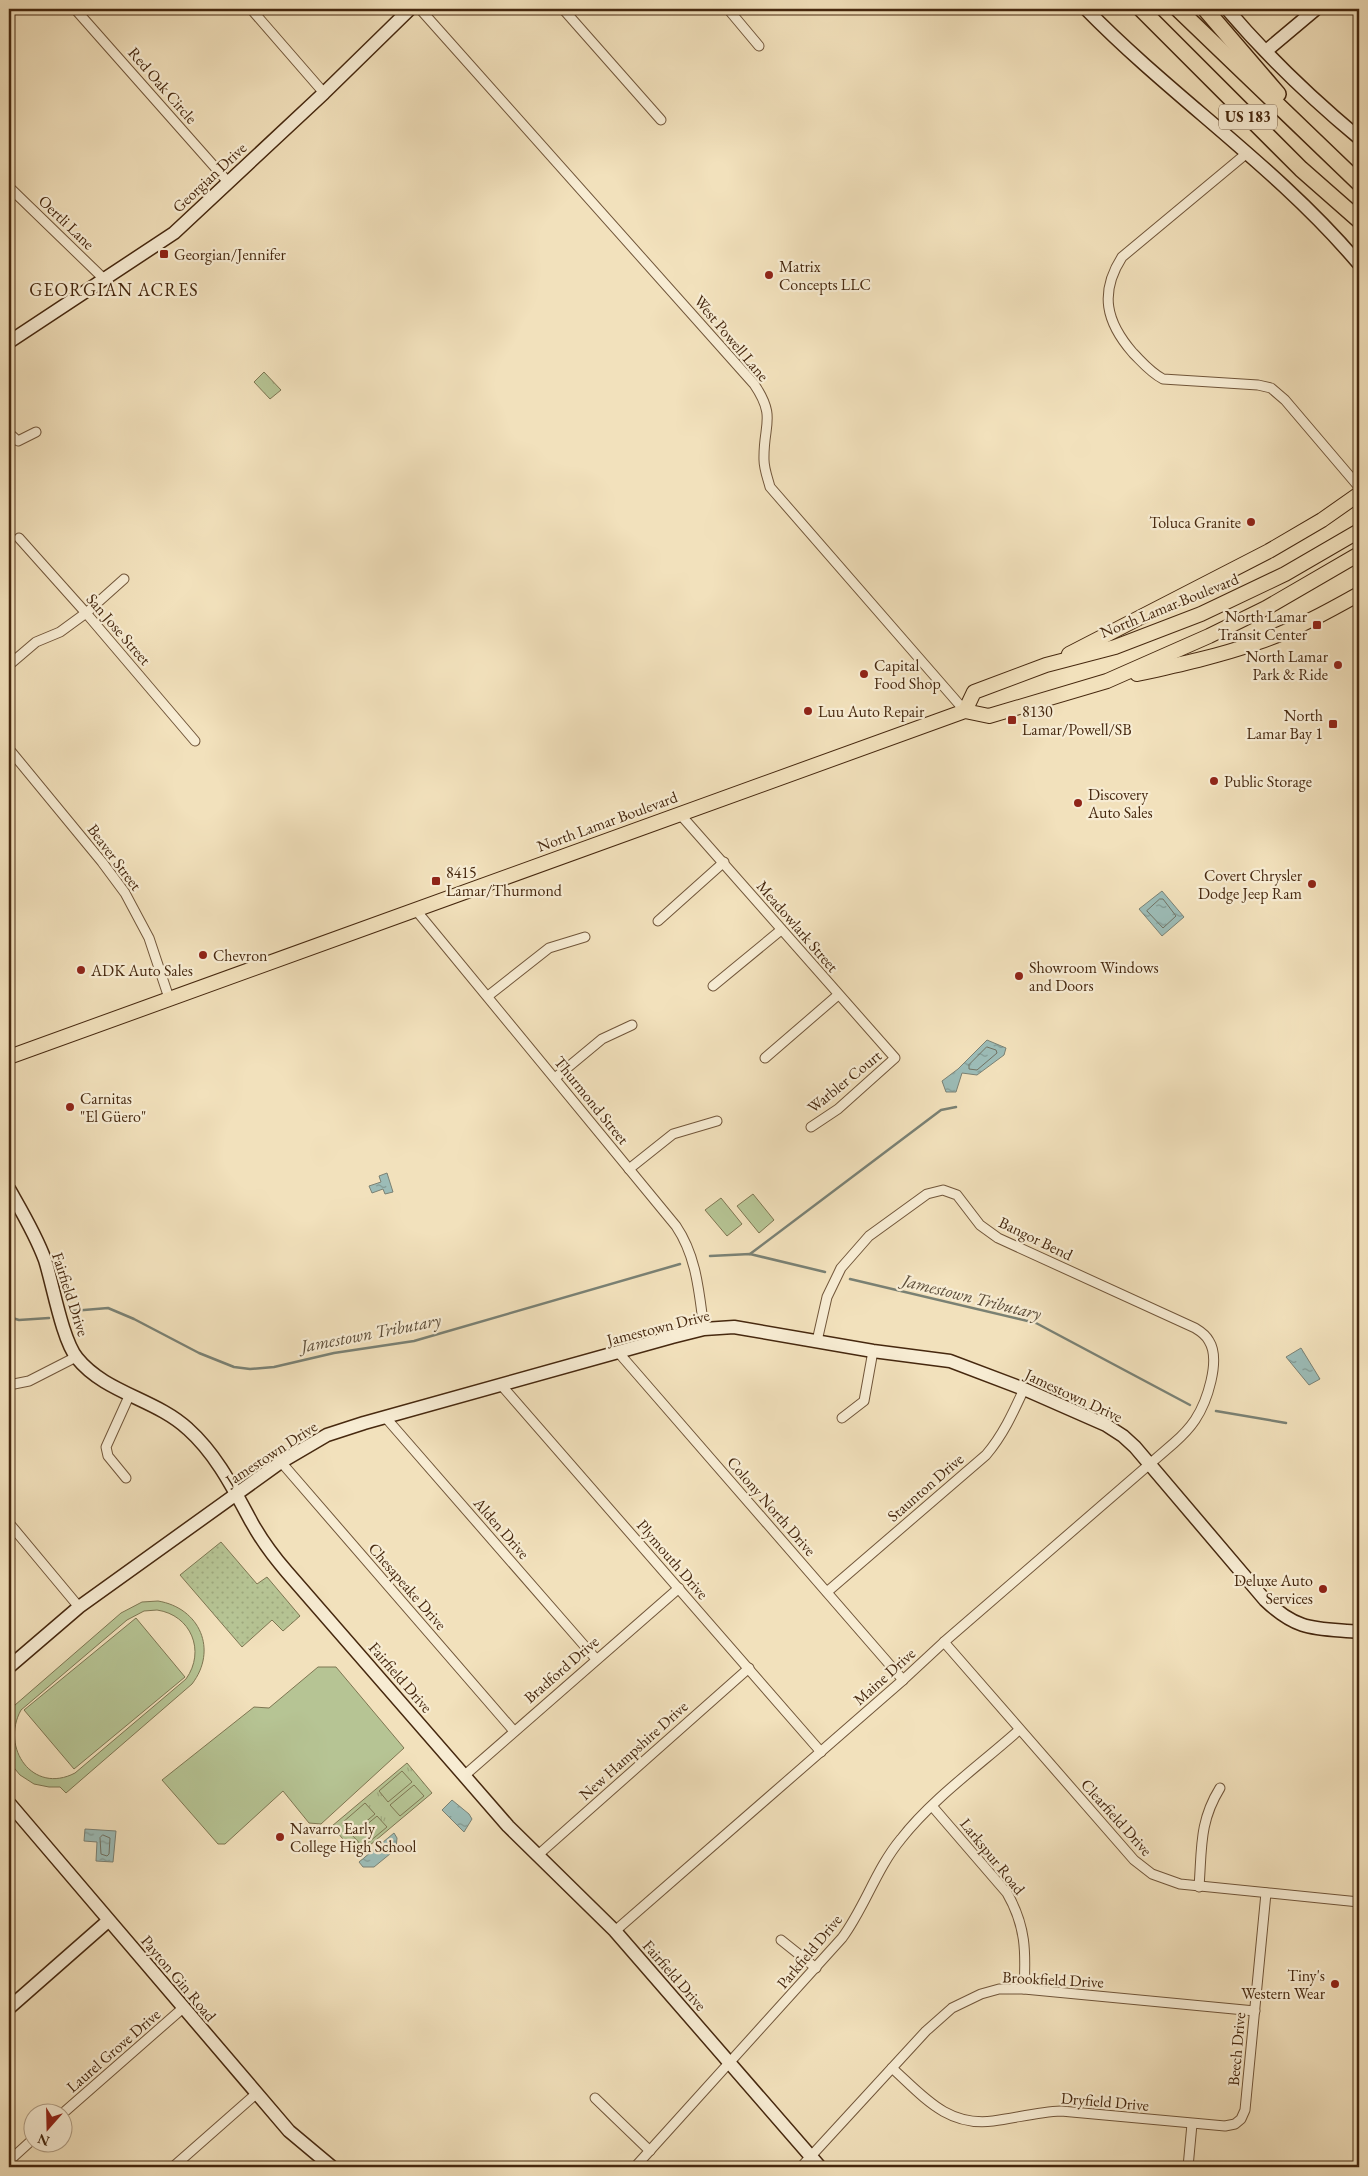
<svg xmlns="http://www.w3.org/2000/svg" width="1368" height="2176" viewBox="0 0 1368 2176" font-family="'EB Garamond',serif">
  <style>
    .grass { fill: url(#grass-dots); stroke: #7e7652 }
    .park { fill: url(#park-tufts); stroke: #7e7652 }
    .pitch { fill: #b6c494; stroke: #7e7652; fill-rule: evenodd }
    .water { fill: url(#water-ripples); stroke: #7a8174 }
    .lines { fill: none; stroke-linecap: round; stroke-linejoin: round }
    .shore { stroke: #717263; stroke-width: 1 }
    .stream { stroke: #7a8174; stroke-width: 2.5 }
    .street-casing { stroke: #71563a; stroke-width: 11 }
    .secondary-casing { stroke: #46280f; stroke-width: 15 }
    .primary-casing { stroke: #46280f; stroke-width: 16 }
    .highway-casing { stroke: #46280f; stroke-width: 18 }
    .street { stroke: #f7ecd3; stroke-width: 9 }
    .secondary { stroke: #f7ecd3; stroke-width: 12 }
    .primary { stroke: #f2e1bc; stroke-width: 14 }
    .highway { stroke: #f2e1bc; stroke-width: 15 }
    .poi-dot { fill: #8f2418; stroke: #f7ecd3; stroke-width: 2 }
    .labels { text-anchor: middle; stroke-width: 4.5; stroke-linejoin: round; paint-order: stroke }
    .shield { fill: #f7ecd3; stroke: #7b634a; stroke-width: 1 }
    .shield-label { font-size: 15px; font-weight: bold; fill: #46280f }
    .street-label { font-size: 16px; fill: #46280f; stroke: #f7ecd3 }
    .poi-label { font-size: 16px; fill: #46280f; stroke: #f7ecd3; text-anchor: start }
    .neighbourhood-label { font-size: 18px; letter-spacing: 1px; fill: #46280f; stroke: #f7ecd3 }
    .water-label { font-size: 18px; font-style: italic; fill: #5c4d39; stroke: #f7ecd3 }
  </style>
  <defs>
    <pattern id="grass-dots" width="8" height="8" patternUnits="userSpaceOnUse" patternTransform="scale(1.25)"><rect width="8" height="8" fill="#b6c494"/><path d="M2 2h.1M6 6h.1" fill="none" stroke="#9ea87e" stroke-width="1.8" stroke-linecap="round"/></pattern>
    <pattern id="park-tufts" width="24" height="20" patternUnits="userSpaceOnUse" patternTransform="scale(1.25)"><rect width="24" height="20" fill="#b6c494"/><path d="M3 7l-1-3M5 7V3M7 7l1-3M15 17l-1-3M17 17v-4M19 17l1-3" fill="none" stroke="#9ea87e"/></pattern>
    <pattern id="water-ripples" width="26" height="14" patternUnits="userSpaceOnUse" patternTransform="scale(1.25)"><rect width="26" height="14" fill="#9cbcb7"/><path d="M2 4q2-2 4 0t4 0M15 11q2-2 4 0t4 0" fill="none" stroke="#819993"/></pattern>
  </defs>
  <rect width="100%" height="100%" fill="#f2e1bc"/>
  <filter id="stains"><feTurbulence type="fractalNoise" baseFrequency=".004" numOctaves="4"/><feColorMatrix values="0 0 0 0 .2 0 0 0 0 .09 0 0 0 0 .02 0 0 0 .5 -.17"/></filter>
  <radialGradient id="worn" r=".72"><stop offset=".6" stop-color="#630" stop-opacity="0"/><stop offset="1" stop-color="#630" stop-opacity=".3"/></radialGradient>
  <polygon class="grass" points="221,1542 257,1584 267,1577 300,1616 283,1631 272,1620 242,1647 180,1575"/>
  <g class="park">
    <polygon points="264,372 281,390 270,399 254,382"/>
    <polygon points="407,1763 432,1793 357,1856 332,1826"/>
  </g>
  <g class="pitch">
    <polygon points="753,1194 774,1220 759,1233 737,1206"/>
    <polygon points="721,1198 742,1224 727,1236 705,1210"/>
    <path d="M158,1601C200,1608 218,1650 192,1684L66,1793L60,1787H49L34,1784L20,1775L10,1763L9,1713L15,1705L121,1613L142,1602ZM157,1610C191,1615 206,1651 186,1679L75,1773C33,1795 0,1748 21,1710L127,1620L144,1611Z"/>
    <polygon points="136,1618 185,1677 74,1769 24,1710"/>
    <polygon points="318,1667 336,1667 404,1748 321,1824 309,1823 283,1791 225,1844 218,1844 162,1780 254,1707 269,1708"/>
    <polygon points="402,1771 412,1782 388,1802 379,1791"/>
    <polygon points="414,1785 424,1796 400,1816 390,1805"/>
    <polygon points="365,1803 375,1814 351,1834 342,1823"/>
    <polygon points="377,1816 387,1827 363,1847 353,1836"/>
  </g>
  <g class="water">
    <polygon points="1162,891 1184,917 1162,936 1139,909"/>
    <polygon points="987,1040 1006,1048 1004,1055 977,1075 962,1073 956,1092 946,1092 942,1081 958,1069"/>
    <polygon points="387,1173 393,1192 385,1194 383,1189 372,1193 369,1186 381,1182 379,1176"/>
    <polygon points="1301,1348 1320,1379 1309,1385 1286,1357"/>
    <polygon points="452,1800 469,1814 472,1819 464,1832 442,1810"/>
    <polygon points="85,1829 116,1831 113,1862 96,1861 97,1842 84,1841"/>
    <polygon points="394,1833 397,1838 396,1849 374,1867 363,1867 359,1862"/>
  </g>
  <g class="lines">
    <g class="shore">
      <polygon points="1160,899 1163,899 1176,916 1163,928 1147,911"/>
      <polygon points="987,1047 996,1050 997,1053 977,1070 969,1069 969,1065"/>
      <polygon points="103,1835 110,1838 109,1854 107,1856 101,1854 100,1838"/>
    </g>
    <g class="stream">
      <polyline points="750,1254 941,1110 956,1107"/>
      <polyline points="710,1256 750,1254 825,1272"/>
      <polyline points="850,1279 1036,1323 1190,1405"/>
      <polyline points="72,1311 108,1308 134,1319 199,1353 234,1367 250,1369 274,1367 334,1353 414,1341 680,1264"/>
      <polyline points="9,1317 19,1320 49,1318"/>
      <polyline points="1216,1411 1286,1423"/>
    </g>
    <defs>
      <g id="street">
        <polyline points="75,9 228,182"/>
        <polyline points="251,9 324,93"/>
        <path d="M420,9L754,384C777,418 763,424 764,460C764,469 768,479 770,487L965,711"/>
        <polyline points="563,9 661,120"/>
        <polyline points="728,9 759,46"/>
        <path d="M1247,153L1122,257C1099,293 1106,322 1133,353C1143,363 1150,372 1163,379L1258,385L1271,388L1285,400L1359,487"/>
        <polyline points="9,187 104,279"/>
        <polyline points="9,433 18,441 36,432"/>
        <polyline points="19,538 86,613 195,741"/>
        <polyline points="9,665 36,642 60,632 86,613 124,579"/>
        <polyline points="9,749 102,862 125,893 149,938 169,998"/>
        <polyline points="679,813 895,1058 838,1109 811,1127"/>
        <path d="M415,909L676,1226C697,1257 699,1293 704,1329"/>
        <polyline points="658,921 724,862"/>
        <polyline points="713,986 781,930"/>
        <polyline points="488,996 549,948 585,937"/>
        <polyline points="765,1058 838,995"/>
        <polyline points="555,1078 602,1039 632,1025"/>
        <polyline points="629,1169 673,1134 717,1121"/>
        <polyline points="618,1352 903,1680"/>
        <polyline points="9,1385 29,1381 76,1357"/>
        <polyline points="502,1386 821,1752"/>
        <polyline points="386,1418 596,1659"/>
        <polyline points="842,1418 864,1401 873,1351"/>
        <polyline points="281,1462 513,1730"/>
        <polyline points="126,1478 108,1456 106,1447 130,1394"/>
        <polyline points="9,1523 79,1607"/>
        <path d="M827,1592L986,1455C1003,1435 1013,1413 1024,1389"/>
        <polyline points="944,1642 1134,1860 1152,1874 1180,1884 1359,1902"/>
        <polyline points="465,1775 679,1588"/>
        <path d="M932,1806L1007,1893C1026,1926 1026,1952 1024,1989"/>
        <polyline points="538,1855 749,1668"/>
        <path d="M1199,1887C1202,1848 1199,1822 1220,1788"/>
        <path d="M615,1931L903,1680L944,1642L1174,1443C1182,1436 1189,1429 1195,1420C1207,1402 1221,1360 1209,1341C1206,1335 1200,1331 1195,1328L998,1238L980,1225L957,1195L943,1190L927,1194L869,1236L841,1268L827,1297L817,1341"/>
        <polyline points="781,1940 816,1968"/>
        <path d="M892,2068C923,2096 947,2127 993,2121C1016,2118 1038,2112 1061,2111L1225,2126L1235,2124L1241,2119L1245,2110L1266,1893"/>
        <polyline points="595,2098 650,2151"/>
        <polyline points="62,2114 183,2008"/>
        <polyline points="9,2161 32,2140"/>
        <polyline points="173,2167 256,2094"/>
        <path d="M635,2167L842,1938C865,1907 876,1869 901,1839C932,1799 981,1764 1019,1730"/>
        <polyline points="801,2167 926,2031 952,2008 981,1994 999,1989 1024,1989 1255,2011"/>
        <polyline points="1188,2167 1192,2124"/>
      </g>
      <g id="secondary">
        <path d="M1086,9C1173,98 1278,168 1359,264"/>
        <path d="M1227,9C1267,56 1311,98 1359,138"/>
        <polyline points="1266,51 1316,9"/>
        <polyline points="9,342 174,233 324,93 410,9"/>
        <path d="M9,1189C22,1212 36,1235 45,1260C53,1285 62,1339 77,1358C105,1393 156,1399 188,1429C217,1455 234,1490 252,1523C262,1541 274,1557 287,1572L508,1826L615,1931L820,2167"/>
        <path d="M9,1667L79,1607L281,1462L327,1435L364,1423L672,1337L704,1329L734,1327L873,1351L950,1361L1024,1389L1106,1425L1123,1436L1135,1447L1265,1600C1298,1632 1316,1628 1359,1632"/>
        <polyline points="9,1803 289,2131 332,2167"/>
        <polyline points="9,2008 108,1921"/>
      </g>
      <g id="primary">
        <polyline points="1069,654 1269,551 1322,520 1359,494"/>
        <path d="M1137,674C1178,665 1219,656 1259,642C1294,630 1327,612 1359,594"/>
        <polyline points="965,711 974,692 1046,665 1115,647 1201,614 1285,574 1359,531"/>
        <polyline points="9,1057 965,711 989,716 1107,681 1209,636 1266,608 1359,554"/>
      </g>
      <g id="highway">
        <polyline points="1141,9 1301,169 1359,220"/>
        <polyline points="1178,9 1359,183"/>
        <polyline points="1205,9 1278,94"/>
      </g>
    </defs>
    <use href="#street" class="street-casing"/>
    <use href="#secondary" class="secondary-casing"/>
    <use href="#primary" class="primary-casing"/>
    <use href="#highway" class="highway-casing"/>
    <use href="#street" class="street"/>
    <use href="#secondary" class="secondary"/>
    <use href="#primary" class="primary"/>
    <use href="#highway" class="highway"/>
  </g>
  <g class="poi-dot">
    <rect x="159" y="249" width="10" height="10" rx="2.5"/>
    <circle cx="769" cy="275" r="5"/>
    <circle cx="1251" cy="522" r="5"/>
    <rect x="1312" y="620" width="10" height="10" rx="2.5"/>
    <circle cx="1338" cy="665" r="5"/>
    <circle cx="864" cy="674" r="5"/>
    <circle cx="808" cy="711" r="5"/>
    <rect x="1007" y="715" width="10" height="10" rx="2.5"/>
    <rect x="1328" y="719" width="10" height="10" rx="2.5"/>
    <circle cx="1214" cy="781" r="5"/>
    <circle cx="1078" cy="803" r="5"/>
    <rect x="431" y="876" width="10" height="10" rx="2.5"/>
    <circle cx="1312" cy="884" r="5"/>
    <circle cx="203" cy="955" r="5"/>
    <circle cx="81" cy="970" r="5"/>
    <circle cx="1019" cy="976" r="5"/>
    <circle cx="70" cy="1107" r="5"/>
    <circle cx="1323" cy="1589" r="5"/>
    <circle cx="280" cy="1837" r="5"/>
    <circle cx="1335" cy="1984" r="5"/>
  </g>
  <g class="labels">
    <rect class="shield" x="1219" y="104.5" width="58" height="25" rx="4"/>
    <g class="shield-label">
      <text x="1248" y="122">US 183</text>
    </g>
    <g class="street-label">
      <text transform="translate(163 85) rotate(49)" y="6">Red Oak Circle</text>
      <text transform="translate(209 177) rotate(-43)" y="6">Georgian Drive</text>
      <text transform="translate(67 222) rotate(44)" y="6">Oertli Lane</text>
      <text transform="translate(732 338) rotate(50)" y="6">West Powell Lane</text>
      <text transform="translate(1169 605) rotate(-22)" y="6">North Lamar Boulevard</text>
      <text transform="translate(119 629) rotate(49)" y="6">San Jose Street</text>
      <text transform="translate(607 821) rotate(-20)" y="6">North Lamar Boulevard</text>
      <text transform="translate(115 857) rotate(53)" y="6">Beaver Street</text>
      <text transform="translate(798 926) rotate(49)" y="6">Meadowlark Street</text>
      <text transform="translate(844 1081) rotate(-39)" y="6">Warbler Court</text>
      <text transform="translate(592 1100) rotate(51)" y="6">Thurmond Street</text>
      <text transform="translate(1036 1238) rotate(26)" y="6">Bangor Bend</text>
      <text transform="translate(71 1294) rotate(72)" y="6">Fairfield Drive</text>
      <text transform="translate(658 1327) rotate(-14)" y="6">Jamestown Drive</text>
      <text transform="translate(1074 1395) rotate(25)" y="6">Jamestown Drive</text>
      <text transform="translate(271 1453) rotate(-33)" y="6">Jamestown Drive</text>
      <text transform="translate(925 1487) rotate(-41)" y="6">Staunton Drive</text>
      <text transform="translate(772 1506) rotate(49)" y="6">Colony North Drive</text>
      <text transform="translate(502 1528) rotate(49)" y="6">Alden Drive</text>
      <text transform="translate(673 1559) rotate(49)" y="6">Plymouth Drive</text>
      <text transform="translate(408 1586) rotate(49)" y="6">Chesapeake Drive</text>
      <text transform="translate(561 1669) rotate(-41)" y="6">Bradford Drive</text>
      <text transform="translate(884 1676) rotate(-42)" y="6">Maine Drive</text>
      <text transform="translate(401 1677) rotate(49)" y="6">Fairfield Drive</text>
      <text transform="translate(633 1750) rotate(-42)" y="6">New Hampshire Drive</text>
      <text transform="translate(1117 1817) rotate(48)" y="6">Clearfield Drive</text>
      <text transform="translate(993 1856) rotate(51)" y="6">Larkspur Road</text>
      <text transform="translate(809 1951) rotate(-50)" y="6">Parkfield Drive</text>
      <text transform="translate(675 1975) rotate(49)" y="6">Fairfield Drive</text>
      <text transform="translate(179 1978) rotate(50)" y="6">Payton Gin Road</text>
      <text transform="translate(1053 1979) rotate(3)" y="6">Brookfield Drive</text>
      <text transform="translate(1236 2049) rotate(-85)" y="6">Beech Drive</text>
      <text transform="translate(113 2050) rotate(-41)" y="6">Laurel Grove Drive</text>
      <text transform="translate(1105 2101) rotate(5)" y="6">Dryfield Drive</text>
    </g>
    <g class="poi-label">
      <text x="174" y="260">Georgian/Jennifer</text>
      <text x="779" y="272">Matrix<tspan x="779" dy="18">Concepts LLC</tspan></text>
      <text x="1241" y="528" text-anchor="end">Toluca Granite</text>
      <text x="1307" y="622" text-anchor="end">North Lamar<tspan x="1307" dy="18">Transit Center</tspan></text>
      <text x="1328" y="662" text-anchor="end">North Lamar<tspan x="1328" dy="18">Park &amp; Ride</tspan></text>
      <text x="874" y="671">Capital<tspan x="874" dy="18">Food Shop</tspan></text>
      <text x="818" y="717">Luu Auto Repair</text>
      <text x="1022" y="717">8130<tspan x="1022" dy="18">Lamar/Powell/SB</tspan></text>
      <text x="1323" y="721" text-anchor="end">North<tspan x="1323" dy="18">Lamar Bay 1</tspan></text>
      <text x="1224" y="787">Public Storage</text>
      <text x="1088" y="800">Discovery<tspan x="1088" dy="18">Auto Sales</tspan></text>
      <text x="446" y="878">8415<tspan x="446" dy="18">Lamar/Thurmond</tspan></text>
      <text x="1302" y="881" text-anchor="end">Covert Chrysler<tspan x="1302" dy="18">Dodge Jeep Ram</tspan></text>
      <text x="213" y="961">Chevron</text>
      <text x="1029" y="973">Showroom Windows<tspan x="1029" dy="18">and Doors</tspan></text>
      <text x="91" y="976">ADK Auto Sales</text>
      <text x="80" y="1104">Carnitas<tspan x="80" dy="18">"El Güero"</tspan></text>
      <text x="1313" y="1586" text-anchor="end">Deluxe Auto<tspan x="1313" dy="18">Services</tspan></text>
      <text x="290" y="1834">Navarro Early<tspan x="290" dy="18">College High School</tspan></text>
      <text x="1325" y="1981" text-anchor="end">Tiny's<tspan x="1325" dy="18">Western Wear</tspan></text>
    </g>
    <g class="neighbourhood-label">
      <text x="114" y="296">GEORGIAN ACRES</text>
    </g>
    <g class="water-label">
      <text transform="translate(972 1297) rotate(14)" y="6">Jamestown Tributary</text>
      <text transform="translate(371 1333) rotate(-11)" y="6">Jamestown Tributary</text>
    </g>
  </g>
  <rect width="1368" height="2176" fill="none" stroke="#f2e1bc" stroke-width="30"/>
  <rect x="10" y="10" width="1348" height="2156" fill="none" stroke="#46280f" stroke-width="2.5"/>
  <rect x="15" y="15" width="1338" height="2146" fill="none" stroke="#46280f"/>
  <g transform="translate(48 2128) rotate(200)"><circle r="24" fill="#f7ecd3" stroke="#b09e85"/>
  <path d="M0-4L9 19L0 12L-9 19Z" fill="#8f2418"/>
  <text y="-8" font-size="14" font-weight="bold" text-anchor="middle" fill="#46280f">N</text>
  </g>
  <rect width="100%" height="100%" filter="url(#stains)"/>
  <rect width="100%" height="100%" fill="url(#worn)"/>
</svg>
